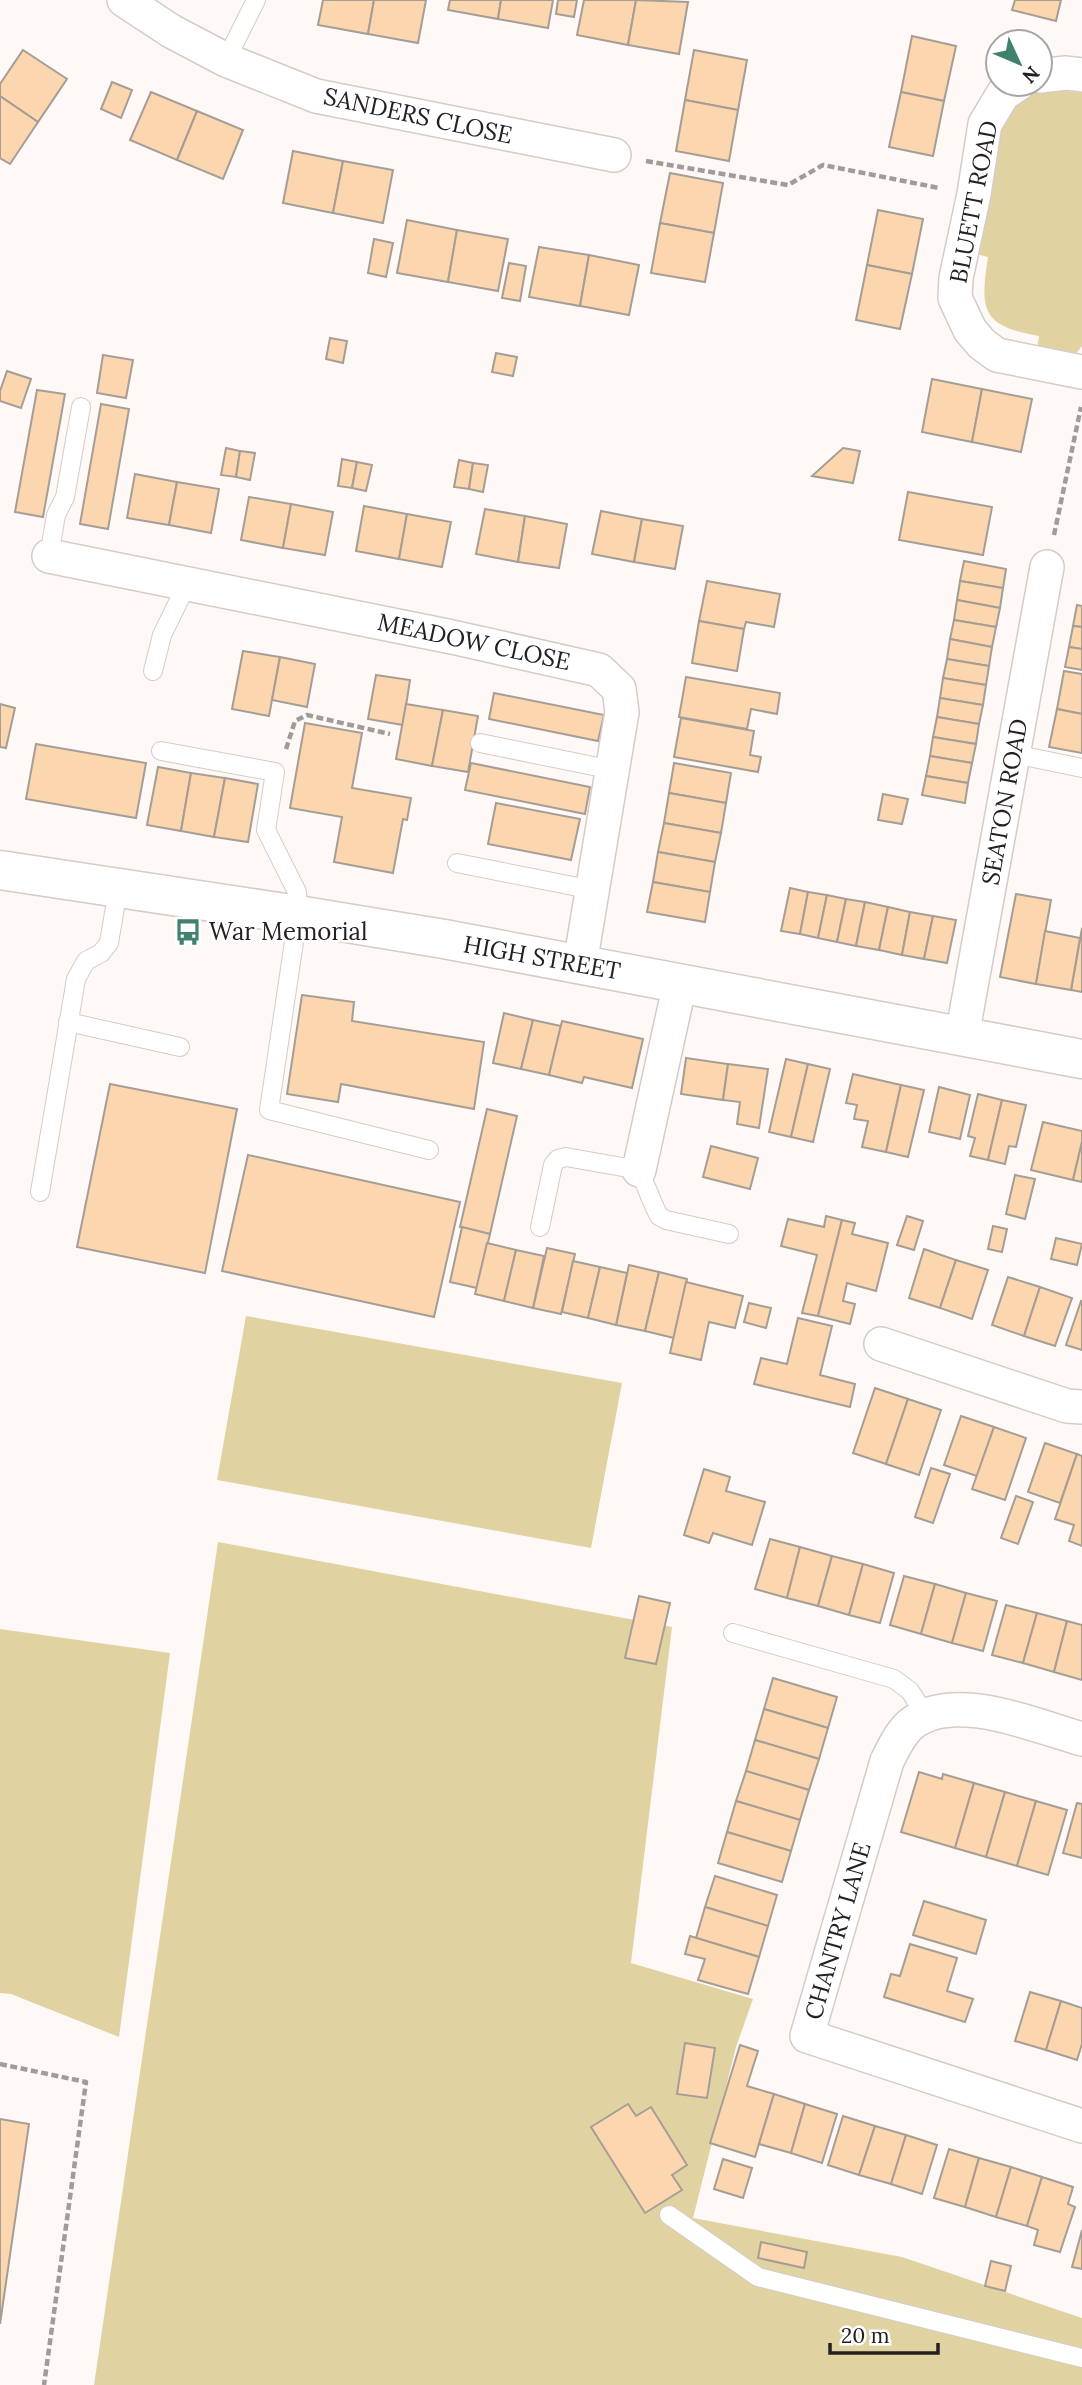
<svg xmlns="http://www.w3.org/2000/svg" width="1082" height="2385" viewBox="0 0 1082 2385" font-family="Lora,serif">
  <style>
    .green { fill: #e0d3a1 }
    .building { fill: #fbd6af; stroke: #a69e95; stroke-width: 2 }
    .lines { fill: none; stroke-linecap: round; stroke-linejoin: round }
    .service-casing { stroke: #d7cbc6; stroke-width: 20 }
    .minor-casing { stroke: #d7cbc6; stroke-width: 36 }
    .tertiary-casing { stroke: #d7cbc6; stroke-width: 41 }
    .path { stroke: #a19c9a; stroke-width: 4.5; stroke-dasharray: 7 3.5; stroke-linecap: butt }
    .service { stroke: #fff; stroke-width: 18 }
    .minor { stroke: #fff; stroke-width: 33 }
    .tertiary { stroke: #fff; stroke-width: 38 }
    .labels { text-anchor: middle; stroke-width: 5; stroke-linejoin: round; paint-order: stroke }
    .street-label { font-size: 24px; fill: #25201f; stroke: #fff }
    .poi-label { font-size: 24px; fill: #25201f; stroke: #fff; text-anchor: start }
  </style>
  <rect width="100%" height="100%" fill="#fef9f7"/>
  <g class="green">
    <path d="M1053,89L1082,93V346L1074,356L1037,350L1039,336C981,326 980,310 988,257L976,254C981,225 993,128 1009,109C1020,96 1036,91 1053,89Z"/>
    <polygon points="246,1316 622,1383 591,1548 217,1480"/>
    <polygon points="218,1542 672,1627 631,1963 753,1999 736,2047 693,2218 902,2257 1082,2318 1082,2385 94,2385"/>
    <polygon points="0,1629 170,1653 119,2037 11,1994 0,1993"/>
  </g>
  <g class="building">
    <polygon points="323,0 374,0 368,34 318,25"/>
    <polygon points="374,0 426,0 418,43 368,34"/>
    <polygon points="450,0 501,0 498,19 448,10"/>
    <polygon points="501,0 553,0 548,28 498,19"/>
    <polygon points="558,0 577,0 574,17 556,14"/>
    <polygon points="584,0 636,0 628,45 577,35"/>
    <polygon points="636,0 688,2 679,54 628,45"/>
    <polygon points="1015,0 1061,0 1056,21 1012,10"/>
    <polygon points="912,36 956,46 944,101 901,92"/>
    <polygon points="23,50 67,79 38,122 0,96 0,84"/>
    <polygon points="694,50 747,60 738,110 685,100"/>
    <polygon points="112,82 132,90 121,118 101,109"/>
    <polygon points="151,92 197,111 177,160 130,140"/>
    <polygon points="901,92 944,101 933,156 889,147"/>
    <polygon points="0,96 38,122 10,164 0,158"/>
    <polygon points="685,100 738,110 729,161 676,151"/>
    <polygon points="197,111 243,130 223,179 177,160"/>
    <polygon points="293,151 343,161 333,213 283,203"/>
    <polygon points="343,161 393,170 383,223 333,213"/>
    <polygon points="670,173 723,183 714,233 660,223"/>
    <polygon points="878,210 923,219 912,274 867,265"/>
    <polygon points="407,220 457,230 448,282 397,273"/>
    <polygon points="660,223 714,233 705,282 651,273"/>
    <polygon points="457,230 508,239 498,291 448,282"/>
    <polygon points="374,239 393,243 386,277 368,273"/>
    <polygon points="539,247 589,255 580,306 529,297"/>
    <polygon points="589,255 639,265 629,315 580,306"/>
    <polygon points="509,263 526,266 520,301 502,298"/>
    <polygon points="867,265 912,274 900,329 856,320"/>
    <polygon points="330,338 347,341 343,363 326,359"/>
    <polygon points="496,353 517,357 513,376 492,372"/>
    <polygon points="103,355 133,360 126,398 97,393"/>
    <polygon points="7,371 31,379 21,408 0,401 0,391"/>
    <polygon points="932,379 982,389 972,442 922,432"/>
    <polygon points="982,389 1032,399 1021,452 972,442"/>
    <polygon points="37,390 65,394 43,517 15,512"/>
    <polygon points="101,404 129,409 108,529 80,524"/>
    <polygon points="226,448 240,451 236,477 221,475"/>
    <polygon points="843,448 860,451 853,483 812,476"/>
    <polygon points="240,451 255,453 250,480 236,477"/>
    <polygon points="342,459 357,462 352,488 338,486"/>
    <polygon points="459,460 473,463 469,489 454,487"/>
    <polygon points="357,462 372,465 366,491 352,488"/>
    <polygon points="473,463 488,465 483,492 469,489"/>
    <polygon points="135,474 177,482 169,525 127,518"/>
    <polygon points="177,482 219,489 211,533 169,525"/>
    <polygon points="908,492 992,507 983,555 899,540"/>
    <polygon points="249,497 291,504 283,548 241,540"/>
    <polygon points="291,504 333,512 325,555 283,548"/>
    <polygon points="364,506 407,514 399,559 356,551"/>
    <polygon points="485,509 525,516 518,562 476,554"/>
    <polygon points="601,511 642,519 634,562 592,554"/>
    <polygon points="407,514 451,522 442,567 399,559"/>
    <polygon points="525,516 567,524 559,568 518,562"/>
    <polygon points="642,519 683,526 675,569 634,562"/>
    <polygon points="964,561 1006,569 1003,588 960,581"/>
    <polygon points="707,581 780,594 774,627 746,622 744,629 699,621"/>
    <polygon points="960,581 1003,588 1000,608 957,600"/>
    <polygon points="957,600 1000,608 996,627 954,620"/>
    <polygon points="1077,605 1082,606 1082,627 1073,626"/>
    <polygon points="954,620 996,627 992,647 950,639"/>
    <polygon points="699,621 744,629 737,671 692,663"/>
    <polygon points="1073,626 1082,627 1082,649 1069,647"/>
    <polygon points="950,639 992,647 989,666 947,659"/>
    <polygon points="1069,647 1082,649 1082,670 1065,667"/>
    <polygon points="243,651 280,657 269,716 232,709"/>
    <polygon points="280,657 315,664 307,707 272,700"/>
    <polygon points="947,659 989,666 986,685 943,678"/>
    <polygon points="1064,671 1082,674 1082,714 1057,709"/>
    <polygon points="376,675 410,680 403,725 368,719"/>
    <polygon points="686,677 780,693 777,714 751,709 747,729 679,717"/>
    <polygon points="943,678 986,685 983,705 940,698"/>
    <polygon points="494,693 604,715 598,741 489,719"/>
    <polygon points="940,698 983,705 979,724 937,717"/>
    <polygon points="0,704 15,708 6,748 0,747"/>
    <polygon points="406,704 443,710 432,766 396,759"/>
    <polygon points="1057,709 1082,714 1082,753 1049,747"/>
    <polygon points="443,710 478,716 468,772 432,766"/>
    <polygon points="937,717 979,724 976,744 933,737"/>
    <polygon points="681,718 754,731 750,755 761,757 758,772 674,757"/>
    <polygon points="305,723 362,733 352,788 411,798 407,820 403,819 393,873 334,862 342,817 290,808"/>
    <polygon points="933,737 976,744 972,763 930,756"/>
    <polygon points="36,744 146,763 136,818 26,799"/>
    <polygon points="930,756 972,763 968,783 926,776"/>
    <polygon points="471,763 590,787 585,814 465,790"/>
    <polygon points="674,763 731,773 726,803 669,793"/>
    <polygon points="158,767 191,773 181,831 147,825"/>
    <polygon points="191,773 225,778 214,837 181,831"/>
    <polygon points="926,776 968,783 965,803 922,795"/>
    <polygon points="225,778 258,784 248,842 214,837"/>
    <polygon points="669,793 726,803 721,833 664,823"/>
    <polygon points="883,794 908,799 902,824 878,820"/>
    <polygon points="496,803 580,819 571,860 488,844"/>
    <polygon points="664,823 721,833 715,862 658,852"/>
    <polygon points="658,852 715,862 710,892 653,882"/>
    <polygon points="653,882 710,892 705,922 647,912"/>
    <polygon points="790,888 808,892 800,934 781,931"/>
    <polygon points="808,892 827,895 818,938 800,934"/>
    <polygon points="1016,894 1051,900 1036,984 1000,977"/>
    <polygon points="827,895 846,899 837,942 818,938"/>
    <polygon points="846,899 865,902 856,946 837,942"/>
    <polygon points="865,902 888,907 879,950 856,946"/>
    <polygon points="888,907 910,912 902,955 879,950"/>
    <polygon points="910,912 933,916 924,959 902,955"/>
    <polygon points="933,916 956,920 947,963 924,959"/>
    <polygon points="1082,928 1082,992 1071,990"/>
    <polygon points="1045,931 1080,938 1071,990 1036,984"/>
    <polygon points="302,995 354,1002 352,1021 484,1042 474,1109 341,1084 338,1102 287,1094"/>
    <polygon points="504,1013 533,1020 521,1069 493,1063"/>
    <polygon points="533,1020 561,1026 549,1075 521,1069"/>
    <polygon points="562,1021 643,1039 632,1088 584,1077 582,1083 549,1075"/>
    <polygon points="686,1058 728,1064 723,1100 681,1094"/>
    <polygon points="786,1059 808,1064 791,1137 769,1132"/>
    <polygon points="728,1064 768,1069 759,1128 737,1124 740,1102 723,1100"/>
    <polygon points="808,1064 830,1069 813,1142 791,1137"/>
    <polygon points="853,1074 901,1085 886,1152 862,1147 868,1121 854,1119 857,1105 846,1103"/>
    <polygon points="110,1084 237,1109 205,1273 77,1247"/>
    <polygon points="901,1085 924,1090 908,1157 886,1152"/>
    <polygon points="939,1087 970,1095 960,1139 929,1132"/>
    <polygon points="978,1094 1002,1100 988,1160 970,1156 975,1138 968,1136"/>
    <polygon points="1002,1100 1026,1105 1016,1147 1009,1146 1005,1164 988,1160"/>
    <polygon points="487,1109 517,1116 490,1234 460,1227"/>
    <polygon points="1043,1122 1082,1131 1082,1142 1073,1180 1031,1170"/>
    <polygon points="1082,1142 1082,1182 1073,1180"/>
    <polygon points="711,1146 758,1158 750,1189 703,1177"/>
    <polygon points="248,1155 460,1202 434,1317 222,1271"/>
    <polygon points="1015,1175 1035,1179 1025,1219 1006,1214"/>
    <polygon points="826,1216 842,1220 818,1316 802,1313 817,1255 781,1246 788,1219 824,1227"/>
    <polygon points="907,1216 923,1221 914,1250 897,1245"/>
    <polygon points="842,1220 855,1223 852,1234 888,1243 876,1291 847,1283 843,1301 855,1304 850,1324 818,1316"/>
    <polygon points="993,1226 1007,1229 1002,1252 988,1249"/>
    <polygon points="462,1227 490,1234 477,1288 450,1282"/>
    <polygon points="1056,1238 1082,1244 1077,1265 1051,1259"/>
    <polygon points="487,1243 516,1250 504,1301 475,1294"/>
    <polygon points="547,1248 575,1254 561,1314 533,1308"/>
    <polygon points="924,1249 956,1260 940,1308 909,1298"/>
    <polygon points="516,1250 544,1256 533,1308 504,1301"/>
    <polygon points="956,1260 988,1270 972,1319 940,1308"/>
    <polygon points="573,1261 600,1267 588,1318 562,1312"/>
    <polygon points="629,1265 659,1272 645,1331 616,1325"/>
    <polygon points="600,1267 627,1273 616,1325 588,1318"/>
    <polygon points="659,1272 687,1279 674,1338 645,1331"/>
    <polygon points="1008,1277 1040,1287 1024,1336 992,1325"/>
    <polygon points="686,1282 743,1296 735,1328 709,1322 701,1360 670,1353"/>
    <polygon points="1040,1287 1072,1298 1055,1346 1024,1336"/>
    <polygon points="1081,1301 1082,1302 1082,1350 1066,1345"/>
    <polygon points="749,1303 771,1308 766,1328 744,1322"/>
    <polygon points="798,1318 832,1326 820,1375 855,1384 850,1407 754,1384 761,1358 787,1364"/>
    <polygon points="875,1388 908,1399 886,1464 853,1453"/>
    <polygon points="908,1399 941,1410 919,1475 886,1464"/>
    <polygon points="961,1416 994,1427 977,1476 944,1465"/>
    <polygon points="994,1427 1026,1438 1005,1500 972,1489"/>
    <polygon points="1045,1443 1077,1454 1060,1503 1028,1492"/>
    <polygon points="1077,1454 1082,1456 1082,1546 1069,1541 1074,1525 1055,1519"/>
    <polygon points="931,1468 950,1474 933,1523 915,1517"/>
    <polygon points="704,1469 730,1477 726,1491 765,1502 752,1545 713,1533 709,1543 684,1535"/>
    <polygon points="1016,1496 1033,1502 1018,1544 1001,1538"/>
    <polygon points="770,1539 800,1547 787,1598 755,1589"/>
    <polygon points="800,1547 832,1556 818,1606 787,1598"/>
    <polygon points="832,1556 863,1564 849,1615 818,1606"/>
    <polygon points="863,1564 894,1573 880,1623 849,1615"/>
    <polygon points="904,1576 935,1584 921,1634 890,1625"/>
    <polygon points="935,1584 966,1593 952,1643 921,1634"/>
    <polygon points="966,1593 997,1601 983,1651 952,1643"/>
    <polygon points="639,1596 670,1603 656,1664 625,1658"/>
    <polygon points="1006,1605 1037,1613 1023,1663 992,1655"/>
    <polygon points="1037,1613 1067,1621 1054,1672 1023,1663"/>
    <polygon points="1067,1621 1082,1625 1082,1680 1054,1672"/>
    <polygon points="773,1678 837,1697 828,1728 764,1709"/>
    <polygon points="764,1709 828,1728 819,1759 755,1740"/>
    <polygon points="755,1740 819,1759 809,1790 746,1771"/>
    <polygon points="746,1771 809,1790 800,1820 736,1801"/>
    <polygon points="919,1772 942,1779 943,1774 974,1783 955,1848 901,1832"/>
    <polygon points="974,1783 1005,1792 986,1857 955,1848"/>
    <polygon points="1005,1792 1036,1801 1017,1866 986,1857"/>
    <polygon points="736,1801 800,1820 791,1851 727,1832"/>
    <polygon points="1036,1801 1067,1810 1048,1875 1017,1866"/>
    <polygon points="1077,1803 1082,1804 1082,1858 1063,1853"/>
    <polygon points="727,1832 791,1851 782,1882 718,1863"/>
    <polygon points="715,1876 777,1895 768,1926 705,1907"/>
    <polygon points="924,1901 986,1920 976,1954 913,1935"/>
    <polygon points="705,1907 768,1926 759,1957 696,1938"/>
    <polygon points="690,1936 759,1957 748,1994 698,1980 705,1959 685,1954"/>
    <polygon points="910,1944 957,1958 947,1991 973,1999 965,2022 884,1997 891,1974 900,1976"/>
    <polygon points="1030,1992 1061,2001 1046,2050 1015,2041"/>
    <polygon points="1061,2001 1082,2008 1082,2044 1077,2060 1046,2050"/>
    <polygon points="685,2043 715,2048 707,2098 677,2094"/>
    <polygon points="740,2045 758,2051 747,2086 774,2094 755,2157 710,2143"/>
    <polygon points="774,2094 805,2104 791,2153 759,2144"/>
    <polygon points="628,2104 636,2116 651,2107 687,2165 672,2175 682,2190 645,2213 591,2127"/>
    <polygon points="805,2104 837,2114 822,2163 791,2153"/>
    <polygon points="843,2116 875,2126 859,2175 828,2165"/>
    <polygon points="0,2119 29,2124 0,2324"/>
    <polygon points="875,2126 906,2135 891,2184 859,2175"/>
    <polygon points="906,2135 937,2145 922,2194 891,2184"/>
    <polygon points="949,2149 979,2158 965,2207 934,2198"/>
    <polygon points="979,2158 1011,2167 996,2217 965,2207"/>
    <polygon points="723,2159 752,2168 743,2198 714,2189"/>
    <polygon points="1011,2167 1042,2177 1027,2226 996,2217"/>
    <polygon points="1042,2177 1073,2187 1068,2204 1075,2207 1060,2252 1034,2245 1038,2230 1027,2226"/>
    <polygon points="1082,2230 1082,2269 1072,2267"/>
    <polygon points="761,2242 807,2252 804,2268 758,2258"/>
    <polygon points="991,2261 1011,2266 1005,2291 985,2286"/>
  </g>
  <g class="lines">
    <defs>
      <g id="service">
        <polyline points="226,60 256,0"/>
        <polyline points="49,556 56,515 65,497 81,407"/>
        <polyline points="153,671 162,635 187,584"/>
        <polyline points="480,743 613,770"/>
        <polyline points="161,751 275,772 266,830 297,892 298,915 269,1110 429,1150"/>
        <polyline points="1014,754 1082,768"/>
        <polyline points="457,863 593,890"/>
        <polyline points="68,1022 180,1047"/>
        <polyline points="40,1192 76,979 86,961 101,953 109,943 118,889"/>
        <polyline points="540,1227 553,1165 558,1159 566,1157 639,1170 655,1208 659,1216 666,1220 729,1234"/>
        <polyline points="733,1633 894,1679 910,1691 926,1716"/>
        <polyline points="669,2215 758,2277 1082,2358"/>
      </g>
      <g id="minor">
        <polyline points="124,0 171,31 226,60 316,96 614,155"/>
        <polyline points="1040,76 1066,73 1082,75"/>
        <polyline points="1018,84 1003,94 985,124 974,194 956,278 955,298 970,330 982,344 997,355 1082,372"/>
        <polyline points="49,556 452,637 599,670 619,689 622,712 580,964"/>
        <polyline points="962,1036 1047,567"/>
        <polyline points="639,1170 680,983"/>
        <polyline points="881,1344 1067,1406 1082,1407"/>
        <path d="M1082,1739C1035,1726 952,1689 910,1725C900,1734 893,1749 887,1761L807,2036L1082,2126"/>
      </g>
      <polyline id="tertiary" points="0,870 298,915 444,939 1082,1059"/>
    </defs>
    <use href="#service" class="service-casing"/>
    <use href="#minor" class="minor-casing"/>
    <use href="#tertiary" class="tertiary-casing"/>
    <g class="path">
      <polyline points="646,161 788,185 823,165 939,188"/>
      <polyline points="1054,535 1081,407"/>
      <polyline points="286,749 295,721 307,715 390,734"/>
      <polyline points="0,2064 86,2082 44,2385"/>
    </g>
    <use href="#service" class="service"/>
    <use href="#minor" class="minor"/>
    <use href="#tertiary" class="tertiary"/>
  </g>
  <defs>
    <symbol id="bus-bare" viewBox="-9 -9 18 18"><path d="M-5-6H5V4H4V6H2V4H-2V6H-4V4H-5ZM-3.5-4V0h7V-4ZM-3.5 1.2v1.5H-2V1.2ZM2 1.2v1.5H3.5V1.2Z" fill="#3f806f" stroke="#fff" stroke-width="2.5" paint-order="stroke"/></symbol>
  </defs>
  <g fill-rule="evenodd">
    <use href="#bus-bare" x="169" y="913" width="38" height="38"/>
  </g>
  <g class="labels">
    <g class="street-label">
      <text transform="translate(418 116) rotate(12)" y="8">SANDERS CLOSE</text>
      <text transform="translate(974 202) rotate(-79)" y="8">BLUETT ROAD</text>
      <text transform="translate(474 642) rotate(12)" y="8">MEADOW CLOSE</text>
      <text transform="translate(1005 802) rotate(-80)" y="8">SEATON ROAD</text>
      <text transform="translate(542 958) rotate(10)" y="8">HIGH STREET</text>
      <text transform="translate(838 1931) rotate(-74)" y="8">CHANTRY LANE</text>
    </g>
    <g class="poi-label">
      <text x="209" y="940">War Memorial</text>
    </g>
  </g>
  <g transform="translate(1019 63) rotate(134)"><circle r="33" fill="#ffffff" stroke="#a8a6a5" stroke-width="2"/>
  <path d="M0-5L12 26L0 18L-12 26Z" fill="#3f806f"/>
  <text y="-10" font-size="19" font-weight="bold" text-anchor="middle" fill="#25201f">N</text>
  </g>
  <path d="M830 2343v10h108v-10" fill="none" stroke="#25201f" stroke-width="3.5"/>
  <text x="841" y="2343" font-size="21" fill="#25201f" stroke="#ffffff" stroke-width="5" paint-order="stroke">20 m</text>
</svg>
